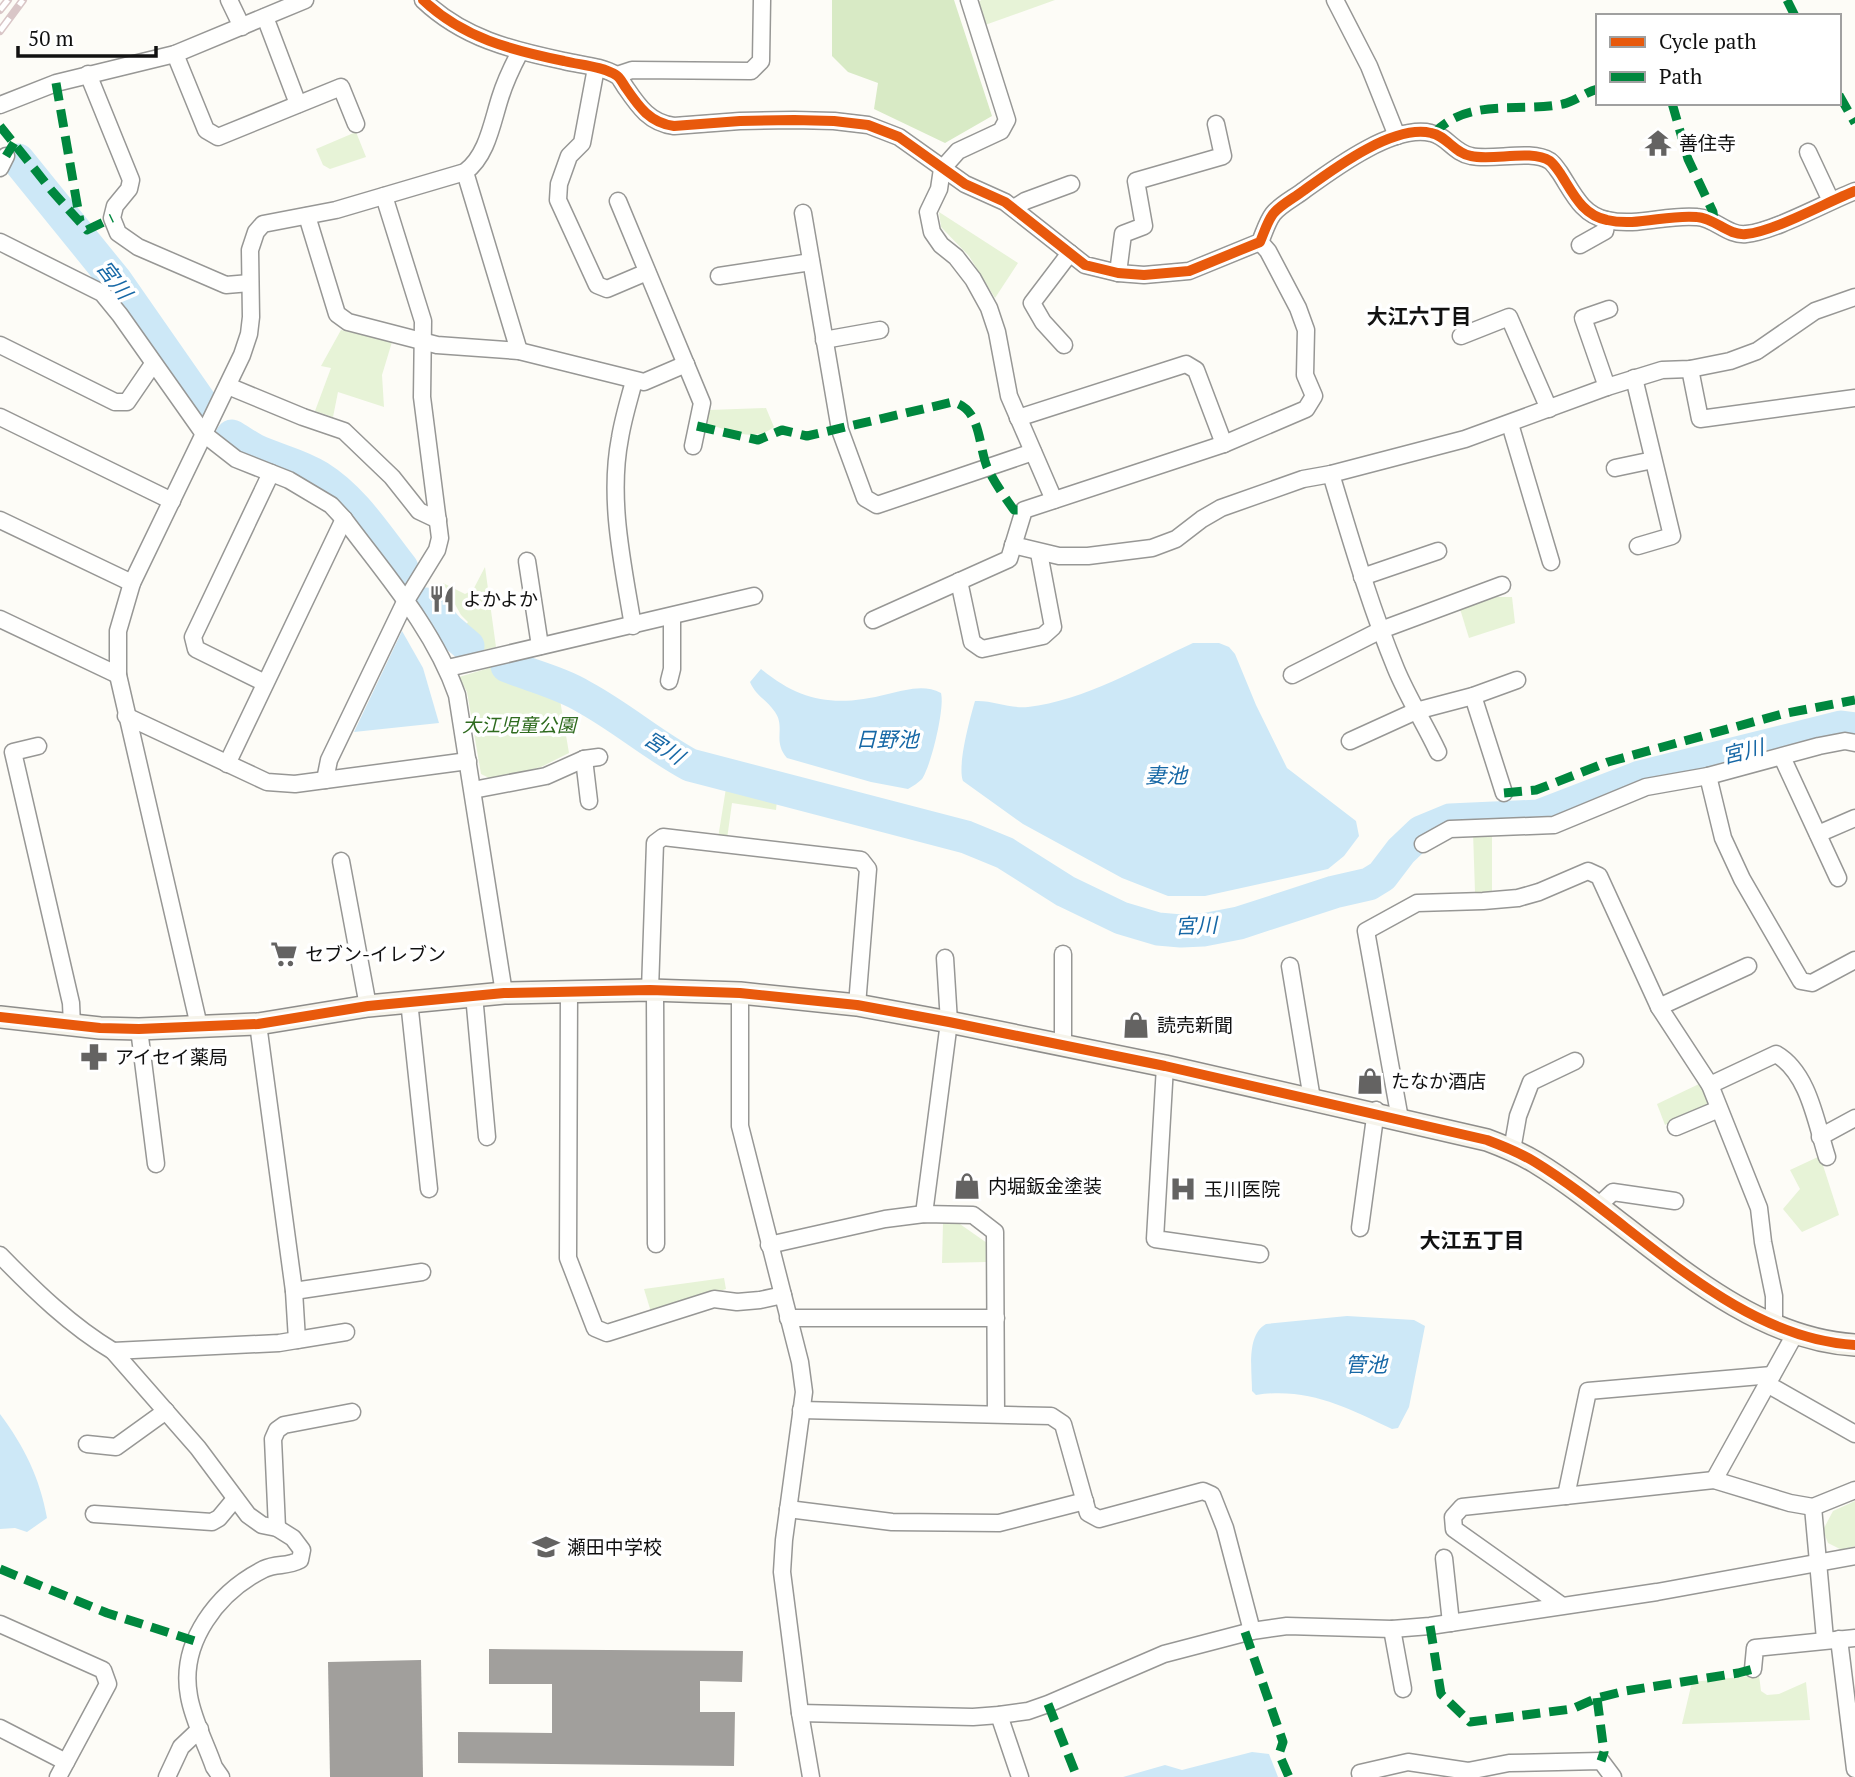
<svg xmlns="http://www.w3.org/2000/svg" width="1855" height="1777" viewBox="0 0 1855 1777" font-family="'PT Serif','Noto Sans JP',serif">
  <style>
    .green { fill: #e7f3d7 }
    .forest { fill: #d8eac5 }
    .water { fill: #cde8f7 }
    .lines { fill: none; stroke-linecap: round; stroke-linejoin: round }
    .river { stroke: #cde8f7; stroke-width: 33 }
    .building { fill: #a19f9c }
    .street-casing { stroke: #979795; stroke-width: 19 }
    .secondary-casing { stroke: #8e8d8b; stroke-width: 24 }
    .street { stroke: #fffffe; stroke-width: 16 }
    .secondary { stroke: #f6f4eb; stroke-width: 21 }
    .rail-casing { stroke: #d9c6c7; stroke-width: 8 }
    .rail { stroke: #fff; stroke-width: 5; stroke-dasharray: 16; stroke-linecap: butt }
    .quiet { stroke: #00873e; stroke-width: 9; stroke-dasharray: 18 9; stroke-linecap: butt }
    .cycleway-casing { stroke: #fff; stroke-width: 15 }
    .cycleway { stroke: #e8590c; stroke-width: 10 }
    .labels { text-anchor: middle; stroke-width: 7; stroke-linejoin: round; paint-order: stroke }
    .poi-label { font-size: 19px; fill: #111; stroke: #fff; text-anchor: start }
    .park-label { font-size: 19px; font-style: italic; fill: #2f6b1f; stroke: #fff }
    .water-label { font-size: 21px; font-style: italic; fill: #1768a6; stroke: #fff }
    .neighbourhood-label { font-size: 21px; font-weight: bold; fill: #111; stroke: #fff }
  </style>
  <rect width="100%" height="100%" fill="#fdfcf7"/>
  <g class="green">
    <polygon points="981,0 1055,0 985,25 978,3"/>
    <polygon points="356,132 366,157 330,169 323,165 316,149"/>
    <polygon points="939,212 1018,263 995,298 969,256 941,227"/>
    <polygon points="341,330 392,342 382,375 384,407 338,392 333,417 315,411 331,368 321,366"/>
    <path d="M766,408L774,427C754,443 729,430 707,424L709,410Z"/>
    <polygon points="485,567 496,647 483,650 460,633 468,622 461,615 443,583 465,594 473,590"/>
    <polygon points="1496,597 1512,597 1515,623 1469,638 1460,609"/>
    <polygon points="496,666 559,694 569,753 541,767 491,779 481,774 467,692 459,677"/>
    <polygon points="727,782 778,791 776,810 732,803 727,839 718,838"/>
    <polygon points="1473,832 1492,836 1492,892 1475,892"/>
    <polygon points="1699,1084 1704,1091 1709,1107 1665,1125 1657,1104"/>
    <polygon points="1820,1156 1839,1215 1802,1232 1783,1209 1800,1189 1790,1170"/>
    <polygon points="957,1222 987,1243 986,1262 942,1263 943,1223"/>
    <polygon points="724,1278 726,1289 651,1312 644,1289"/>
    <polygon points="1855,1501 1855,1546 1842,1550 1828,1543 1823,1530 1833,1511"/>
    <polygon points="1759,1675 1761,1691 1767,1695 1779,1694 1806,1682 1810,1720 1682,1724 1692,1682"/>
  </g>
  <polygon class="forest" points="832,0 954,0 992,116 945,143 874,109 878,83 848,72 832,56"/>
  <g class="water">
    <polygon points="402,631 423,668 439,723 354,732"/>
    <path d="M1193,643H1219L1229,647L1235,654L1256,705L1287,768L1356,821L1359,836L1344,856L1328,869L1205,896H1168L1122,878L1023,824L963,781C957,766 970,718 975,701C993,700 1010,709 1028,707C1083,701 1143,666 1193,643Z"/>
    <path d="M761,669C802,703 837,707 888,694C906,690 924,684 941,693C945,708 931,766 922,779C918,783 913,786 908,789L871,782L787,758C772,741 786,728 775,712C767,700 756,696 750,682Z"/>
    <path d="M1347,1316L1414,1320L1425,1326L1409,1407L1398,1428L1392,1429C1346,1407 1308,1387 1256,1395L1252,1391C1252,1370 1246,1335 1266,1324Z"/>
    <path d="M0,1414C24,1446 40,1478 47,1518L27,1532L15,1528L0,1529Z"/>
    <polygon points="1252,1752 1269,1754 1278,1777 1123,1777 1165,1765 1182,1770"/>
  </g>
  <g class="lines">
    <g class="river">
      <polyline points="18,160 116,281 203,406"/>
      <path d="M232,436C239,440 247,446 255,450C276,460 298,464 319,477C354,499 376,535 402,568"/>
      <polyline points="426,604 448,629 468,646"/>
      <path d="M507,666C532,676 561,683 584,697C621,717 653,745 690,765L966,837L1005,853L1065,891L1121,918L1158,929L1181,931L1203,930L1239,923L1334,892L1369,884L1382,876L1401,851L1421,832L1450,820L1539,816L1640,777L1841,727L1855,729"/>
    </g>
  </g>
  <g class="building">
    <polygon points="489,1649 743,1651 742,1682 700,1681 700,1712 735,1712 734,1766 458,1763 458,1732 552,1733 552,1684 489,1684"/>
    <polygon points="421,1660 423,1777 330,1777 328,1662"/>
  </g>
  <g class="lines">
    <defs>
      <g id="street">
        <polyline points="229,0 242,27"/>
        <path d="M423,0C463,38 511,50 564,61C580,65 602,66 616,75C620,77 623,84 626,88C639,107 650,123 674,126L740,121L794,120L834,121L868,125L899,137L965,184L1005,202L1085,265L1118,273L1144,275L1189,271L1260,242C1264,233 1267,222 1273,214C1280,205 1294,198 1303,191C1332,170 1393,124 1431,133C1447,136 1454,153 1471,156C1493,161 1531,149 1550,161C1554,164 1557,169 1560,173C1573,193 1582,215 1607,220C1637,227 1667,214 1697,217C1715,218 1728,236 1746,234C1773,232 1827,202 1855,191"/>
        <polyline points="969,0 1007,120 1001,131 958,151 942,169 939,189 928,212 932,232 941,245 956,257 973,279 989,308 997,332 1009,396 1054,500"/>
        <polyline points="1335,0 1369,66 1397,136"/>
        <polyline points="265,17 298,104"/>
        <polyline points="175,54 206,130 218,137 341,87 356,124"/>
        <polyline points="596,68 582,143 569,156 559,184 558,200 597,285 607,289 647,272"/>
        <polyline points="88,74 131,180 129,189 115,206 112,218 118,233 138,247 226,285 250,283"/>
        <polyline points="617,75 632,70 751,71 761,61 762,0"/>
        <polyline points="0,105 56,83 175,54 305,0"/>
        <polyline points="1808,152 1831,201"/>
        <polyline points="0,168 6,156"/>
        <polyline points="465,172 519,351"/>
        <polyline points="618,201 702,403 693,446"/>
        <polyline points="1014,208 1025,201 1071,184"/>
        <polyline points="803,213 840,430 865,498 877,505 1033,452"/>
        <polyline points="307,216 337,314 348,322 437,345 519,351 644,382 686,364"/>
        <path d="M0,242L102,293L120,315L204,434L236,459L289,480L331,505L344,519C385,574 434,629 457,695L504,993"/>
        <polyline points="1580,245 1605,231 1607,220"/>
        <polyline points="1118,273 1123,234 1144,226 1136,181 1223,156 1216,124"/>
        <polyline points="719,276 811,262"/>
        <polyline points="1461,336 1509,317 1549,409"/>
        <polyline points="824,340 880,330"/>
        <polyline points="0,345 115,402 127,402 153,364"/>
        <polyline points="1064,345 1043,322 1032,303 1070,253"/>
        <polyline points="1690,369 1700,419 1855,398"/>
        <polyline points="1634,378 1672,536 1638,546"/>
        <polyline points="228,386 303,417 344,431 392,477 419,511 438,520"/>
        <polyline points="1607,387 1583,318 1609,309"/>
        <polyline points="0,417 172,501"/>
        <polyline points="1018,418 1186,364 1196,370 1224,444"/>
        <polyline points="1510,424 1551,562"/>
        <polyline points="1615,468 1653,460"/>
        <path d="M1331,474C1351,540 1370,606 1396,669C1408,698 1425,724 1438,752"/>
        <polyline points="0,520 132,583"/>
        <polyline points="1013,545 1059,556 1088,556 1152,548 1176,539 1202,519 1221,508 1303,479 1331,474 1465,439 1607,387 1662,370 1690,369 1730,361 1757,351 1815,311 1855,297"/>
        <polyline points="527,561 540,646"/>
        <polyline points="1362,577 1438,551"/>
        <polyline points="959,581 972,642 982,649 1043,636 1053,627 1039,553"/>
        <polyline points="0,619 118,675"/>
        <polyline points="873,620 1009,559 1024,510 1224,444 1306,409 1314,396 1305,375 1306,330 1298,308 1268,251 1260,242"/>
        <path d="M633,626C623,565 608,500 620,438C623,419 629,400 634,381"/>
        <polyline points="448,668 754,596"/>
        <polyline points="1292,675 1381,630 1502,585"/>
        <polyline points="669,681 672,669 672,616"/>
        <polyline points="265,683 196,649 193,637 271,473"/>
        <polyline points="1473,696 1504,793"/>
        <polyline points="126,716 267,782 295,784 468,761"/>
        <polyline points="1350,741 1416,711 1473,696 1517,680"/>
        <polyline points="38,746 13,752 71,1003 72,1025"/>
        <polyline points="1782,757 1838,878"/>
        <polyline points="584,759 589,801"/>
        <polyline points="227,764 344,519"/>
        <polyline points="1708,776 1723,838 1742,879 1801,981 1812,983 1855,960"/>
        <polyline points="325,780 329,760 405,602 437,550 440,538 422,397 423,321 384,196"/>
        <polyline points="473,790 546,776 584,759 599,757"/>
        <polyline points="1818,834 1855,818"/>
        <polyline points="1423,844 1450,829 1554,825 1646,787 1708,776 1819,746 1845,741 1855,743"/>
        <polyline points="341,861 368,1006"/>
        <polyline points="1290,966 1312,1099"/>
        <polyline points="650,990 655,843 663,837 861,860 868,869 857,1005"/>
        <polyline points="569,991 568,1258 595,1328 607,1333 714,1299 737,1302 760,1300 783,1295"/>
        <polyline points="655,991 656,1244"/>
        <polyline points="740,993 740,1126 800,1362 804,1392 784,1540 782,1572 800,1713 811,1777"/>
        <polyline points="474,995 487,1137"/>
        <polyline points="409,1001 429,1189"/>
        <polyline points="1659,1007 1748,966"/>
        <path d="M199,1026L118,675V631L132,583L242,355L249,334L251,317L250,250L256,232L263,224L336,210L465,172C487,156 492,123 500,98C505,82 512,67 520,52"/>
        <polyline points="139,1029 156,1164"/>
        <polyline points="1063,1045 1063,954"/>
        <polyline points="1165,1066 1155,1239 1260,1254"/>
        <path d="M1710,1085L1776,1054C1809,1073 1816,1123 1827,1157"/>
        <polyline points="1400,1119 1366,931 1417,903 1483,901 1518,898 1539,892 1588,871 1599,876 1659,1007 1710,1085 1759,1208 1763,1242 1774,1296 1774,1324"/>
        <polyline points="1676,1127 1719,1109"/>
        <polyline points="1820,1137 1855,1118"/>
        <polyline points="1512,1150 1518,1116 1531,1082 1575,1061"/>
        <polyline points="1598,1206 1613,1192 1675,1201"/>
        <polyline points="924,1214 949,1022 945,958"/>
        <polyline points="1360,1228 1376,1110"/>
        <polyline points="769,1245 885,1219 924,1214 973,1215 995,1232 996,1414"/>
        <path d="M0,1255C34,1290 71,1326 113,1351L198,1448L248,1515L262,1525L277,1528L293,1538L302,1550L300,1560C287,1567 277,1563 264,1569C218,1592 179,1642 189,1696C193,1720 206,1744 214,1767L221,1777"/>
        <polyline points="294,1291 422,1272"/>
        <polyline points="788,1318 996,1318"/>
        <polyline points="297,1340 346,1332"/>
        <polyline points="113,1351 279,1343 297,1340 294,1291 258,1024"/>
        <polyline points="1767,1384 1855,1434"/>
        <polyline points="801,1410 1051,1416 1063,1424 1088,1513 1099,1519 1203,1491 1212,1495 1225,1528 1252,1631"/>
        <polyline points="87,1444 116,1447 166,1411"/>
        <polyline points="1714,1480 1795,1334"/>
        <polyline points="1566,1496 1588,1391 1772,1375"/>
        <polyline points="1813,1507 1825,1639"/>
        <polyline points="788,1509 892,1522 999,1523 1085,1501"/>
        <polyline points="94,1514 212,1522 219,1518 234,1500"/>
        <polyline points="277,1528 273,1439 277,1430 284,1425 352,1412"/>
        <polyline points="1444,1558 1451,1623"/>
        <polyline points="1561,1605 1454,1529 1453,1517 1462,1507 1714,1480 1790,1503 1813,1507 1855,1490"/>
        <polyline points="0,1624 103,1670 108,1684 58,1777"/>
        <polyline points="1392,1629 1403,1689"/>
        <polyline points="1839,1639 1855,1769"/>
        <polyline points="1753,1669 1755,1648 1855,1638"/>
        <polyline points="800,1713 973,1717 999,1715 1028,1711 1048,1704 1164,1654 1252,1631 1287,1626 1392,1629 1430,1626 1657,1592 1855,1556"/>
        <polyline points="999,1715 1020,1777"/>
        <polyline points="0,1728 66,1762"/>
        <polyline points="167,1777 181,1747 200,1729"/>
        <polyline points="1361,1777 1360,1773 1408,1762 1468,1771 1509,1763 1601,1761 1613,1777"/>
      </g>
      <path id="secondary" d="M0,1017L100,1028L139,1029L258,1024L368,1006L504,993L650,990L740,993L857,1005L949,1022L1165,1066L1487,1140C1503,1146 1520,1153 1535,1162C1635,1223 1732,1338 1855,1345"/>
    </defs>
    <use href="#street" class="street-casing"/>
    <use href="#secondary" class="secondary-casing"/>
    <use href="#street" class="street"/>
    <use href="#secondary" class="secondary"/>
    <defs>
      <g id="rail">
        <polyline points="0,10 8,0"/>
        <polyline points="0,31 23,0"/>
      </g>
    </defs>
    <use href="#rail" class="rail-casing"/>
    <use href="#rail" class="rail"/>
    <g class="quiet">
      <polyline points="1787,0 1795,16"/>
      <polyline points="56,83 80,221"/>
      <polyline points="1839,95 1855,123"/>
      <polyline points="1672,103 1688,159 1713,212 1714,221"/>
      <polyline points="0,126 52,191 87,230 112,218"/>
      <path d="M1433,134C1468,97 1517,113 1563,104C1576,101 1585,92 1598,89"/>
      <polyline points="6,156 14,143"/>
      <path d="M697,426L758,440L782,430L807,436L953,402C981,409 978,444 987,467C994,482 1004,496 1014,510H1024"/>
      <polyline points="1504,793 1536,790 1608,762 1782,714 1855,700"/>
      <polyline points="0,1569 107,1613 195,1641"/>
      <polyline points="1430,1626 1441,1694 1470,1722 1572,1709 1597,1698 1625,1691 1738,1673 1753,1669"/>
      <polyline points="1245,1632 1283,1742 1279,1754 1289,1777"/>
      <polyline points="1597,1698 1604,1752 1601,1761"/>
      <polyline points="1048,1704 1077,1777"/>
    </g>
    <defs>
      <g id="cycleway">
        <path d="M423,0C463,38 511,50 564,61C580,65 602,66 616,75C620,77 623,84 626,88C639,107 650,123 674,126L740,121L794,120L834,121L868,125L899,137L965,184L1005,202L1085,265L1118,273L1144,275L1189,271L1260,242C1264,233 1267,222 1273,214C1280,205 1294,198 1303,191C1332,170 1393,124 1431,133C1447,136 1454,153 1471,156C1493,161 1531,149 1550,161C1554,164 1557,169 1560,173C1573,193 1582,215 1607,220C1637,227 1667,214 1697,217C1715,218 1728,236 1746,234C1773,232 1827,202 1855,191"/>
        <path d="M0,1017L100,1028L139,1029L258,1024L368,1006L504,993L650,990L740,993L857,1005L949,1022L1165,1066L1487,1140C1503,1146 1520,1153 1535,1162C1635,1223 1732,1338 1855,1345"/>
      </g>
    </defs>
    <use href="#cycleway" class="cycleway-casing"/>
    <use href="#cycleway" class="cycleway"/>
  </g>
  <defs>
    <symbol id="temple-bare" viewBox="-9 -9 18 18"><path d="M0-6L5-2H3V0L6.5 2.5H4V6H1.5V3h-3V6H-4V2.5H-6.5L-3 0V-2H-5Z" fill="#646362" stroke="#fff" stroke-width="2.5" paint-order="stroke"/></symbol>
    <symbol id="restaurant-bare" viewBox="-9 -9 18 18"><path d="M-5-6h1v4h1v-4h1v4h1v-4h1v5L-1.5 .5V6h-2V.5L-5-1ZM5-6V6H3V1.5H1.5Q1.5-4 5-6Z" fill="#646362" stroke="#fff" stroke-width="2.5" paint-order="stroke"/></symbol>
    <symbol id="supermarket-bare" viewBox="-9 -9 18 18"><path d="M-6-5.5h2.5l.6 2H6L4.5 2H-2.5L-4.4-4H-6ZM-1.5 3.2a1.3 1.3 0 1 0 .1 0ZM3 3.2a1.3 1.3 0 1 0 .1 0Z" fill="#646362" stroke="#fff" stroke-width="2.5" paint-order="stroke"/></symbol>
    <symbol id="shop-bare" viewBox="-9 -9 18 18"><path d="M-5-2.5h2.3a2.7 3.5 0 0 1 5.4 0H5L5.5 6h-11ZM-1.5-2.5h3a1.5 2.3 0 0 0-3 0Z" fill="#646362" stroke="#fff" stroke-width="2.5" paint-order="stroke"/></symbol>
    <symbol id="pharmacy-bare" viewBox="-9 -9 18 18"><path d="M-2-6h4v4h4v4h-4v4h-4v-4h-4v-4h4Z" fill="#646362" stroke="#fff" stroke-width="2.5" paint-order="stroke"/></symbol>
    <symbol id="hospital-bare" viewBox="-9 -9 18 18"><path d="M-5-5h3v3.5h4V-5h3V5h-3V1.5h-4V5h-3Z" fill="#646362" stroke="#fff" stroke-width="2.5" paint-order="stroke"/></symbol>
    <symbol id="school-bare" viewBox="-9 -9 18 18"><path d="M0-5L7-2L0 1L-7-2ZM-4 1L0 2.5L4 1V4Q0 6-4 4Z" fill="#646362" stroke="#fff" stroke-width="2.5" paint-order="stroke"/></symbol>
  </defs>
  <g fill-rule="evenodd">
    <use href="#temple-bare" x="1639" y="124" width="38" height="38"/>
    <use href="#restaurant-bare" x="423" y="580" width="38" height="38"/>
    <use href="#supermarket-bare" x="265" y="935" width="38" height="38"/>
    <use href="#shop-bare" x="1117" y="1006" width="38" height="38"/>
    <use href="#pharmacy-bare" x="75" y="1038" width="38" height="38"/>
    <use href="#shop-bare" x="1351" y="1062" width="38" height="38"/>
    <use href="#shop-bare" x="948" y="1167" width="38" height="38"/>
    <use href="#hospital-bare" x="1164" y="1170" width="38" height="38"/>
    <use href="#school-bare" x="527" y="1528" width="38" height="38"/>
  </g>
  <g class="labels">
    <g class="poi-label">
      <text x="1679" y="150">善住寺</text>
      <text x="463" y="606">よかよか</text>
      <text x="305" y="961">セブン-イレブン</text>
      <text x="1157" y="1032">読売新聞</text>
      <text x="115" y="1064">アイセイ薬局</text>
      <text x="1391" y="1088">たなか酒店</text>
      <text x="988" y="1193">内堀鈑金塗装</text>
      <text x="1204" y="1196">玉川医院</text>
      <text x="567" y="1554">瀬田中学校</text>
    </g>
    <g class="park-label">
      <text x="519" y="732">大江児童公園</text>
    </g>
    <g class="water-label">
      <text transform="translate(114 280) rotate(53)" y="7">宮川</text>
      <text x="887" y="747">日野池</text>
      <text transform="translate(664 748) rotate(33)" y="7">宮川</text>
      <text transform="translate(1743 752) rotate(-14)" y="7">宮川</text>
      <text x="1166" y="783">妻池</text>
      <text transform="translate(1196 926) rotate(-2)" y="7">宮川</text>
      <text x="1366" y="1372">管池</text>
    </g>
    <g class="neighbourhood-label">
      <text x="1419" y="324">大江六丁目</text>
      <text x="1472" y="1248">大江五丁目</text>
    </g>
  </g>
  <rect x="1596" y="14" width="245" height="91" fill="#ffffff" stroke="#a0a0a0" stroke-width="2"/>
  <rect x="1610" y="37" width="35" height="10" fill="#e8590c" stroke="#a0a0a0" stroke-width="2"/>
  <text x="1659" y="49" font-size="21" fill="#111111">Cycle path</text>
  <rect x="1610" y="72" width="35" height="10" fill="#00873e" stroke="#a0a0a0" stroke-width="2"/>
  <text x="1659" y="84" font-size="21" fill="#111111">Path</text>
  <path d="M18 46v10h138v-10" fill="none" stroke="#111111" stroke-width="3.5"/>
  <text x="28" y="46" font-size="21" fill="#111111" stroke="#ffffff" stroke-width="5" paint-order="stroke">50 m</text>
</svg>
